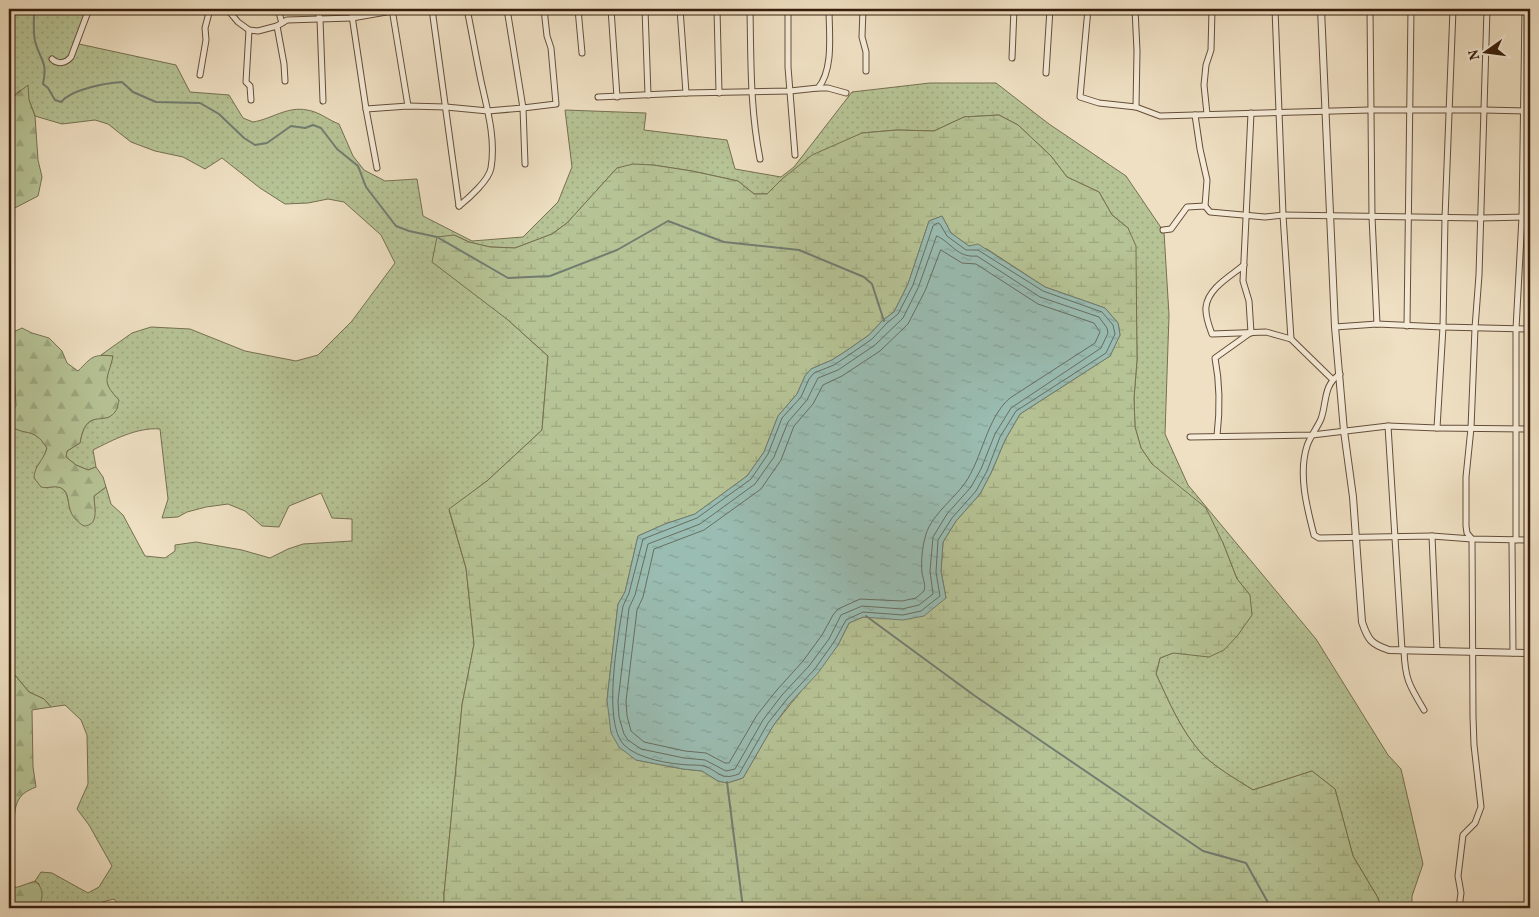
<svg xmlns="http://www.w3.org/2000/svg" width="1539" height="917" viewBox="0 0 1539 917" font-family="Vollkorn,serif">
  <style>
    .grass { fill: url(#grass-dots); stroke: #767051 }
    .forest { fill: url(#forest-firs); stroke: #767051 }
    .wetland { fill: url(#wetland-marsh); stroke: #767051; fill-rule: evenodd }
    .water { fill: url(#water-ripples); stroke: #727d71 }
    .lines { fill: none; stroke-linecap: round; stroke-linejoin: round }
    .shore { stroke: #686e60; stroke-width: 1 }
    .stream { stroke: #727d71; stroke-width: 2 }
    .minor-casing { stroke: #654e3a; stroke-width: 7 }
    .tertiary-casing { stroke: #654e3a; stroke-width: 8 }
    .minor { stroke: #f5ebd8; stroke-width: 5 }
    .tertiary { stroke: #f5ebd8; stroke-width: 6 }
  </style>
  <defs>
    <pattern id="grass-dots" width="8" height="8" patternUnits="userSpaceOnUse" patternTransform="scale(1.25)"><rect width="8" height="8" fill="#b6c395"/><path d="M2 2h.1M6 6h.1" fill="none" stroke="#9da77f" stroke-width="1.8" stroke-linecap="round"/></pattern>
    <pattern id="forest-firs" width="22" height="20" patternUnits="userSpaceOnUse" patternTransform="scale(1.25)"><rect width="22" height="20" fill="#b6c395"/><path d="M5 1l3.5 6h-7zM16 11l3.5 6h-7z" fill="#9da77f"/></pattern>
    <pattern id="wetland-marsh" width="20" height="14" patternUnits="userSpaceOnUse" patternTransform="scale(1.25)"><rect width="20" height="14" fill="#b6c395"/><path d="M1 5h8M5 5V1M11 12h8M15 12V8" fill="none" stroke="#9da77f"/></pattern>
    <pattern id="water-ripples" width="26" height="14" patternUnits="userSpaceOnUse" patternTransform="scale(1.25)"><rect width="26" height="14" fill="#9abdb3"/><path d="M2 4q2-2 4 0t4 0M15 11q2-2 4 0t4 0" fill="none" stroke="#85a299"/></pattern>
  </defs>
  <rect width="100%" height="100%" fill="#efe0c3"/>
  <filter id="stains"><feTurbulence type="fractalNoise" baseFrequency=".004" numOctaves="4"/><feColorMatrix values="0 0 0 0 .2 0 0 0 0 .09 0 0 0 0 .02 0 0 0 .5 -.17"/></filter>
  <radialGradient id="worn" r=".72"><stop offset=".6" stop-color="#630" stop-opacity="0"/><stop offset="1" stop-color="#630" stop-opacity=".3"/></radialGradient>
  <path class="grass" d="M9,9H89L79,44L176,65L190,92L229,95L243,118L253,122C272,119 287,106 307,110C320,112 328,120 339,124L353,156L364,170L385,181L417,179L423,216L472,241L523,237L558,202L572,167L565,110L646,113L644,130L727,140L735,169L781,177L794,167L852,92L930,83H996L1049,124L1126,176L1164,232L1169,315L1165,434L1188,485L1316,639L1388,755L1401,769L1423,864L1412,896V908H1381L1378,898L1353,856L1335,789L1312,771L1253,790C1236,779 1216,768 1202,754C1181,731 1169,702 1156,674L1160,658L1173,653L1250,595L1237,579L1223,543L1152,464L1141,448L1135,427L1134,398L1137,360L1136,284L1128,228L1112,215L1099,192L1067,177L1051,156L1018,125L999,115L964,117L934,131L897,130L862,133L782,179L767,194H754L738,181L692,171L653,165L617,168L567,223L552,234L515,248L490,247L469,242L454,235L508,320L548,356L542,430L487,481L449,510L466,568L474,644L462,705L444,894V908H121L114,899L102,902L96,908H37L39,906V884L35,881L41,872L52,873L88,893L99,887L112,866L89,825L77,809L88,784L87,735L81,720L65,705L51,707L44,699L29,692L9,668V424C25,438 33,425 47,448L43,459L36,467L47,488C66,482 67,494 70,510L95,512L94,496L106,487L111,504L123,515L145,556L165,558L175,551V545L196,542L242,550L270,558L288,549L303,544L352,541V519L332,518L321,493L289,506L279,527L262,526L245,511L228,504L206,507L187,512L178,517L162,518L168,499L160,429C137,427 113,440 93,450L96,467L88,470L76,465L66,457L67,451L80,443C83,424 89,418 108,417L119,400L110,391L106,380L113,356L101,355L132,333L151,327L190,329L245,351L296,361L318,355L352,321L395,263L381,235L344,202L328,199L308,203L285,204L260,188L222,158L205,169L183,157L155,151L131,142L108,124L95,120L62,124L35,116L29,100L20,90L9,100Z"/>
  <g class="forest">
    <polygon points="28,85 29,100 35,116 38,160 42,177 38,196 9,211 9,100"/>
    <path d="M22,328L32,333L49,338L62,351L67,363L78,371C92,357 92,354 113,356C108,380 100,380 119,400C118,403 118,409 115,412C104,427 86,406 80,443L67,451L66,457L76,465L88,470L96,467L103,477L106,487L94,496C94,507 100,525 84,526C79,523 73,518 71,512C67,504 70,492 61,488C54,485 48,489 41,487L34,478C34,466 44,460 47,448C33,425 24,438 9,424V415L16,406L14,369L9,357V334Z"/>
    <path d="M9,668L29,692L44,699L51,707L32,710L33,767L36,787C26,791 19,795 16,806C14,813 16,816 11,821H9Z"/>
    <path d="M35,881C44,888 44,900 37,908H9V888L18,887Z"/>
  </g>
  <path class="wetland" d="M999,115L1018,125L1051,156L1067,177L1099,192L1112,215L1128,228L1136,246L1137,360L1134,398L1135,427L1141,448L1152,464L1206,508L1223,543L1237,579L1250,595L1252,615L1238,635L1224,650L1209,657L1173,653L1160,658L1156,674C1169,702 1181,731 1202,754C1216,768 1236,779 1253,790L1312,771L1335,789L1353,856L1378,898L1381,908H444V894L462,705L474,644L466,568L449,509L487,481L542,430L548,356L508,320L432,262L437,237L454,235L469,242L490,247L515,248L552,234L567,223L617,168L633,164L653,165L692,171L738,181L754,194H767L782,179L812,155L862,133L897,130L934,131L964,117ZM942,216L951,233L969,246L987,249L1045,287L1105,308L1118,323L1120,335L1110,356L1020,414L1005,440L991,473L980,494L956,521L943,542L941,571L946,598L876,617H863L849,623L838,645L773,726L743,778L727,783L718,781L702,771L683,769L636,760L607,700L618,604L625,592L638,536L665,524L695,514L747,476L764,452L778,416L797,394L805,376L811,369L832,360L846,351L869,335L883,320L894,312L908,284L929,221Z"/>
  <polygon class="water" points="942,216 951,233 969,246 978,244 1045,287 1105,308 1118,323 1120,335 1110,356 1020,414 1005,440 991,473 980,494 956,521 943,542 941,571 946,598 924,616 903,620 863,617 849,623 838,645 818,673 790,703 773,726 743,778 727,783 718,781 702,771 683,769 636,760 619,747 611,733 607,700 618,604 625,592 638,536 665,524 695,514 747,476 764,452 778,416 797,394 805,376 811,369 832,360 846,351 869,335 883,320 894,312 908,284 929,221"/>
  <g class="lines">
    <g class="shore">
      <path d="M938,223L940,224L947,236L966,250H978L1043,291L1102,312L1113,325L1115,334L1106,353L1016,411L1000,437L987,471L976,491L952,518L938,540L936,572L940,596L921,611L903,615L863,612L846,620L834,642L814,670L787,699L768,723L739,774C719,781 721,772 704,766C700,765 694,765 689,765C670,764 638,759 624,745C602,722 618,637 623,606L629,593L643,539L697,518L751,479L768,454L782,418L801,397L809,379L814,373L834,365L849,355L872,339L887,323L898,314L913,285L933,226Z"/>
      <path d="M937,236C952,243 957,258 977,256L1040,297L1099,317L1107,328L1108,333L1101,348L1011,408L995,434L981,469L971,487L947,514L933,537L930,571L933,594L919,605L902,609L862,606L841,615L829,639L809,666L782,695L763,720L735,769L726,771L705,760L684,758L641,749L628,740L624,734L619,717L618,701L629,608L635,595L648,544L700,524L755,484L774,457L788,422L807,400L818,378L838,370L875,345L903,318L918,288Z"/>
      <path d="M941,250L962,263L976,264L1038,304L1094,323L1100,332L1095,343L1010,398C987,417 982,459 965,483C953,500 929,517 925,538C922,548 921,562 922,573C923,579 926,585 924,591L916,598L902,601L860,599L838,609L833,615L822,635L803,661L776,691L757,715L729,763H725L706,753L685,751L644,742L631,731L627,716L626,701L637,610L643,597L654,549L704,530L761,489L781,460L794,426L813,404L823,385L842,376L880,351L908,324L925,291Z"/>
    </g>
    <g class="stream">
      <path d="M31,9L34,12C34,22 33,31 35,41C40,61 48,60 43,84L48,88L55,100L61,102C72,89 106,83 122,82L133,92L156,102L200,103L219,114L244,138L255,145L267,143L291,126L305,128L313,125L321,128L337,149L358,166L366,187L396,226L409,231L437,237L508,278L550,276L617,250L668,221L724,242L799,250L864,277L872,284L884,321"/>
      <polyline points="866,616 975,696 1203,851 1246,863 1271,908"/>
      <polyline points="727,782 743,908"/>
    </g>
    <defs>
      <g id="minor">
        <polyline points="227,9 238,22 249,30 258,31 277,26 287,20 352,18 392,11 423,9"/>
        <polyline points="278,9 282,23"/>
        <polyline points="317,9 320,19 323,101"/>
        <polyline points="351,9 366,109 408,106 446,107 488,111 523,108 507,9"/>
        <polyline points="392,9 408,106"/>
        <polyline points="432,9 459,206"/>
        <polyline points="578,9 582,53"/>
        <polyline points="611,9 617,97"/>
        <polyline points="645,9 648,95"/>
        <polyline points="680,9 686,93"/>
        <polyline points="717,9 719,93"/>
        <path d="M750,9C751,61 750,108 760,159"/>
        <polyline points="788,9 788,67 795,155"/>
        <polyline points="863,9 862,37 866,52 866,71"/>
        <polyline points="1088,9 1080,97 1099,103 1136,107 1160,116 1370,110 1484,110 1530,111"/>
        <polyline points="1135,9 1137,51 1136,107"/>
        <polyline points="1275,9 1283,215 1291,339"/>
        <polyline points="1370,9 1372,217 1377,324"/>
        <polyline points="277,26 284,64 285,81"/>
        <polyline points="249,30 246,82 250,86 251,100"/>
        <polyline points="1012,58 1014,9"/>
        <path d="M52,59C58,65 66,63 71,57L89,9"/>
        <polyline points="1046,73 1050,9"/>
        <polyline points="200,75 206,40 205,28 210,9"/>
        <polyline points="818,88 828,88 846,93"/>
        <path d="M598,97L686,93L790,91L818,88C834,70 829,32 829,9"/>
        <polyline points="366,109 377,168"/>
        <polyline points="1251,113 1243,281 1249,301 1251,333"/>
        <polyline points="1207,114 1204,85 1206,65 1211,50 1212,9"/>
        <polyline points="1195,115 1200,149 1207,180 1205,206"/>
        <polyline points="525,164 523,108 556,104 551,48 547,36 544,9"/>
        <path d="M459,206C469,198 489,180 491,168C496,139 487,108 481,81C476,57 472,33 467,9"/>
        <polyline points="1163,230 1171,229 1187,207 1205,206 1210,212 1265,217 1283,215 1481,218 1530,217"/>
        <path d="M1244,265C1231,276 1208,288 1206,307C1205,316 1209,326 1212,334L1266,332L1291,339L1332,379"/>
        <polyline points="1407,326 1411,9"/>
        <polyline points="1335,327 1377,324 1443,327 1530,329"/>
        <path d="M1340,374C1323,385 1327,402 1321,419C1317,428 1310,437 1307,446C1298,474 1307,508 1314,535L1319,538L1432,536L1472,539L1530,540"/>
        <polyline points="1388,426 1402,650"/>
        <polyline points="1437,428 1443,327 1445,218 1453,9"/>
        <path d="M1217,436C1220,410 1220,384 1215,358L1250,333"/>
        <polyline points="1190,437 1312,435 1388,426 1437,428 1530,429"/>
        <polyline points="1432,536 1437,651"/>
        <polyline points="1512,540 1513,653"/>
        <polyline points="1516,540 1516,329 1522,217 1525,9"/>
        <path d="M1404,650C1405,679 1409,685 1424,710"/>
        <polyline points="1459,908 1461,893 1458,876 1463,835 1475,823 1481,807 1474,745 1473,717 1472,539 1467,533 1466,526 1466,477 1471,428 1475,328 1479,275 1487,9"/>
      </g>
      <path id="tertiary" d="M1321,9L1335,327L1344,431L1353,497L1362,622C1368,640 1371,644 1389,650L1530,653"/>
    </defs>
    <use href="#minor" class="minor-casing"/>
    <use href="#tertiary" class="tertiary-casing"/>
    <use href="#minor" class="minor"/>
    <use href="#tertiary" class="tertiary"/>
  </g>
  <rect width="1539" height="917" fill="none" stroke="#efe0c3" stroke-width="30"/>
  <rect x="10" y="10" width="1519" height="897" fill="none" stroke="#371e0d" stroke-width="2.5"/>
  <rect x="15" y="15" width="1509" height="887" fill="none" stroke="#371e0d"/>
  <g transform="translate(1486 52) rotate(256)" stroke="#f5ebd8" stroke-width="4" paint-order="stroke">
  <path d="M0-4L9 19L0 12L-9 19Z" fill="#371e0d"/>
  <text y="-8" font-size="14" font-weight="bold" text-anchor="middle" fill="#371e0d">N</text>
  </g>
  <rect width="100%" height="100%" filter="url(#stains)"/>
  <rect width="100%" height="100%" fill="url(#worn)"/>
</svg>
